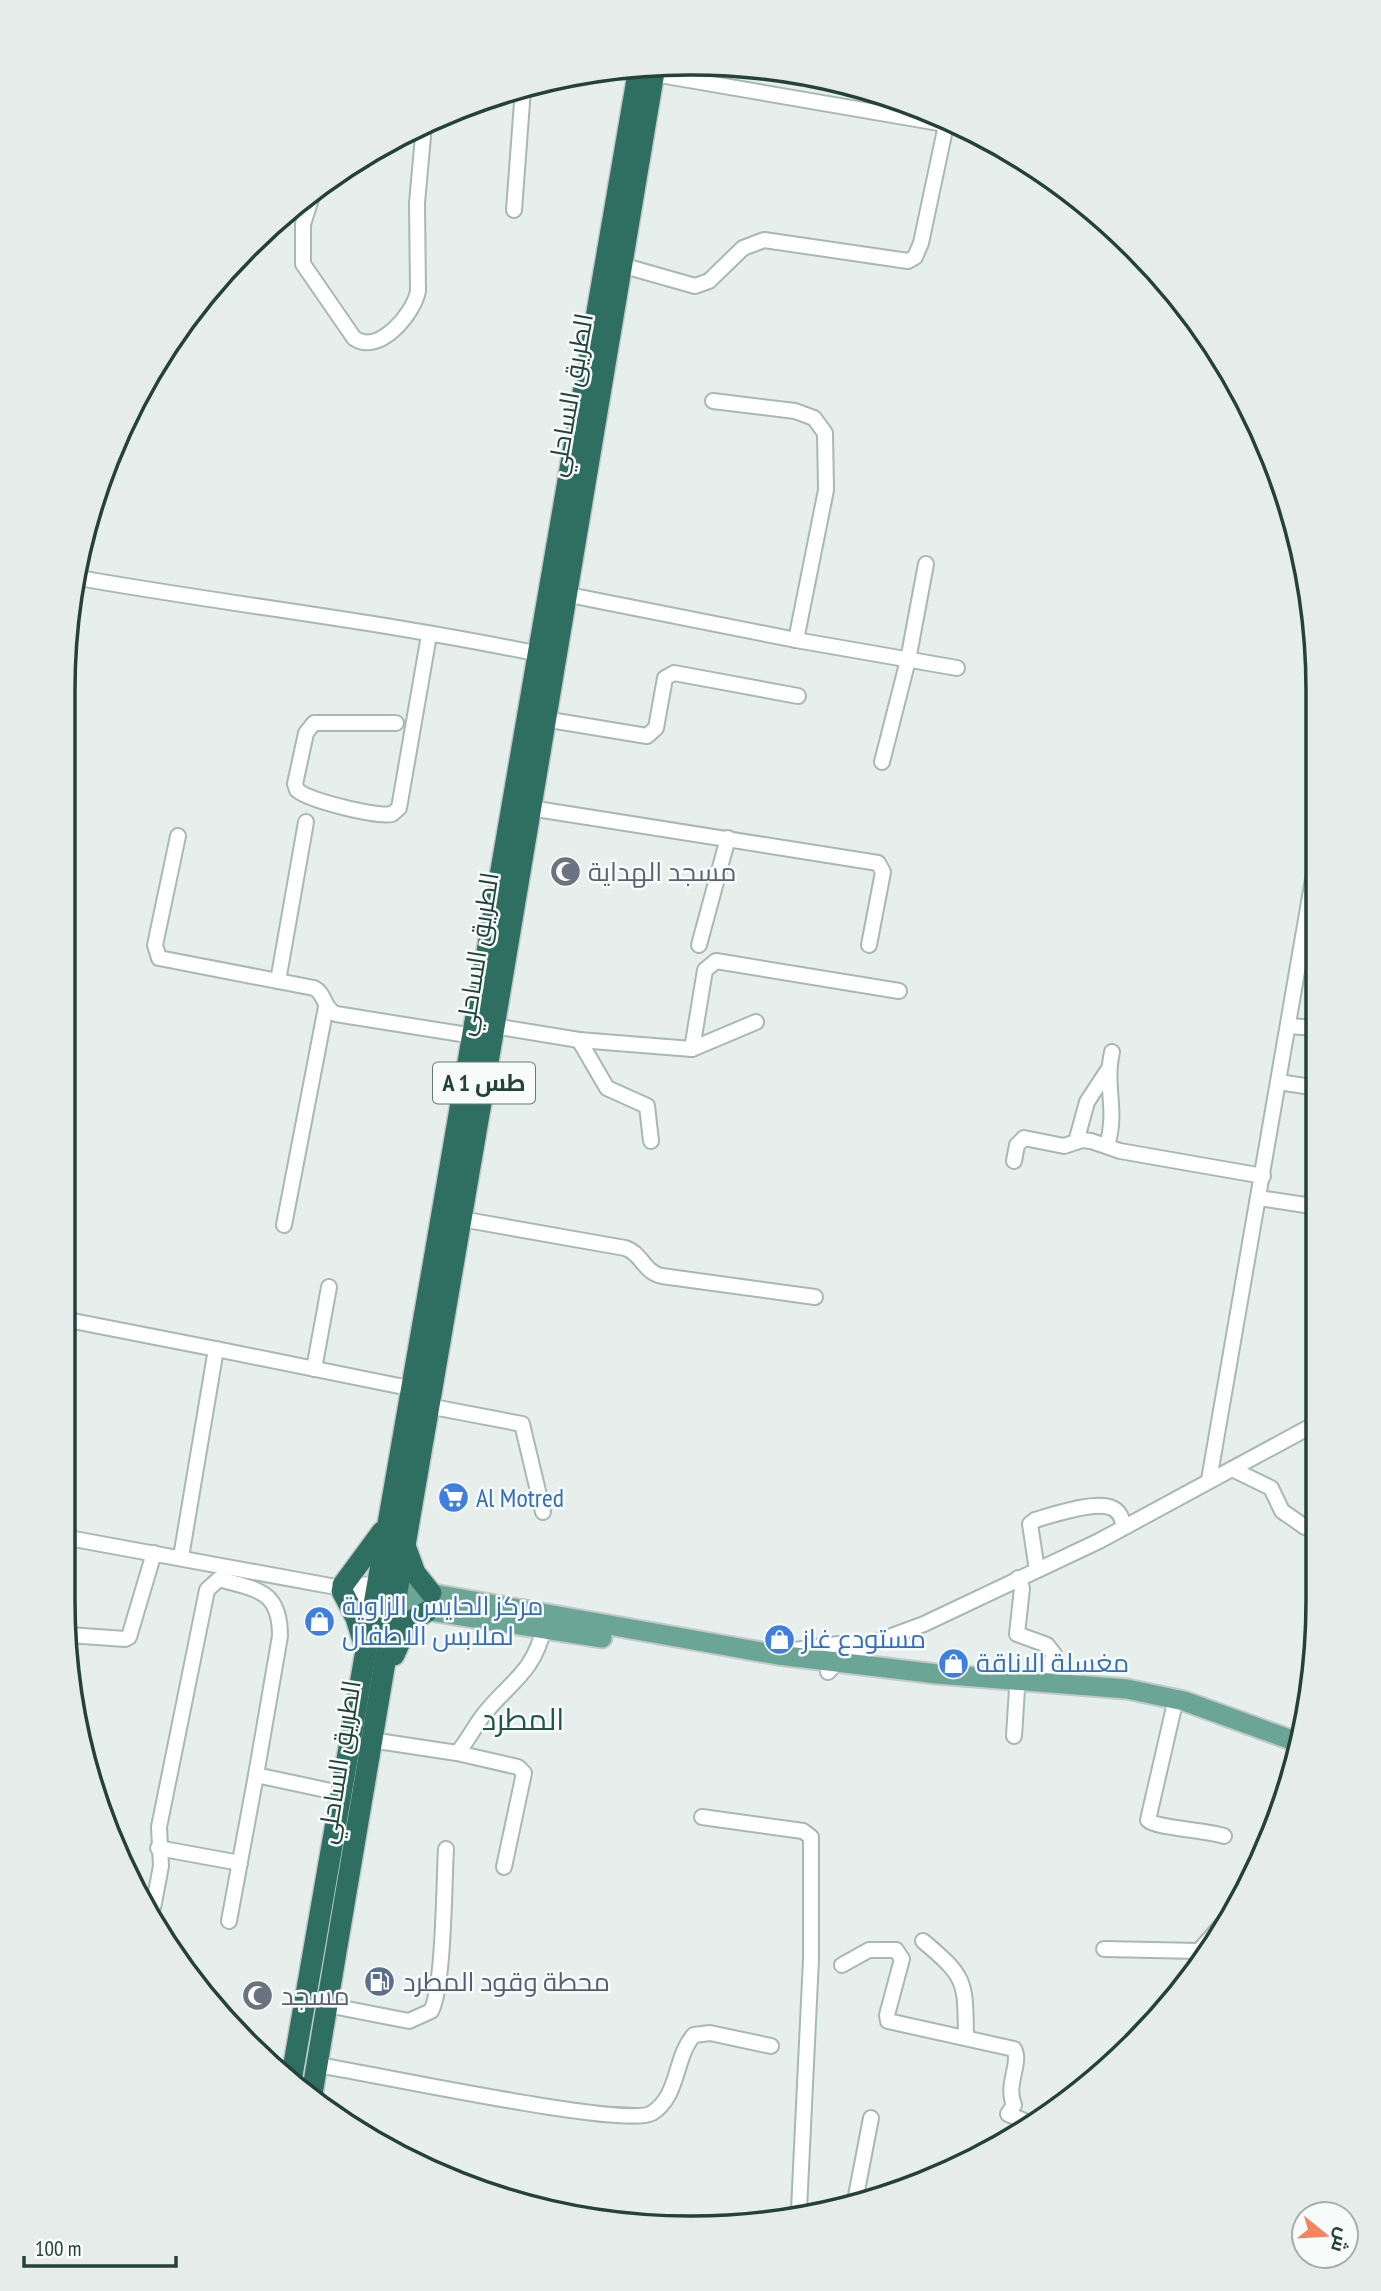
<svg xmlns="http://www.w3.org/2000/svg" width="1381" height="2291" viewBox="0 0 1381 2291" font-family="'PT Sans Narrow',Cairo,sans-serif">
  <style>
    .lines { fill: none; stroke-linecap: round; stroke-linejoin: round }
    .minor-casing { stroke: #a8b8b2; stroke-width: 18 }
    .major-casing { stroke: #c2cac8; stroke-width: 23 }
    .highway-casing { stroke: #c2cac8; stroke-width: 24 }
    .minor { stroke: #fff; stroke-width: 14 }
    .major { stroke: #6aa596; stroke-width: 19 }
    .highway { stroke: #2f6f62; stroke-width: 21 }
    .labels { text-anchor: middle; stroke-width: 5; stroke-linejoin: round; paint-order: stroke }
    .shield { fill: #f7fbf9; stroke: #637a73; stroke-width: 2 }
    .shield-label { font-size: 24px; font-weight: bold; fill: #24423a }
    .street-label { font-size: 26px; fill: #24423a; stroke: #f7fbf9 }
    .worship-label { font-size: 26px; fill: #5b616d; stroke: #f7fbf9; text-anchor: start }
    .shop-label { font-size: 26px; fill: #366cbe; stroke: #f7fbf9; text-anchor: start }
    .service-label { font-size: 26px; fill: #4e5e75; stroke: #f7fbf9; text-anchor: start }
    .quarter-label { font-size: 30px; fill: #1f5548; stroke: #f7fbf9 }
    .rim { fill: none; stroke: #24423a; stroke-width: 3.5 }
  </style>
  <rect width="100%" height="100%" fill="#e6efeb"/>
  <g class="lines">
    <defs>
      <g id="minor">
        <polyline points="620,70 638,73"/>
        <polyline points="654,74 962,127"/>
        <path d="M313,193L303,224V264L354,338C379,356 414,313 418,291L417,203L424,125"/>
        <polyline points="514,210 523,89"/>
        <polyline points="621,265 695,286 709,281 743,248 764,240 908,261 915,257 921,243 946,125"/>
        <polyline points="713,401 795,411 814,418 825,433 826,490 796,640"/>
        <path d="M79,578C232,605 387,622 539,654"/>
        <polyline points="564,594 796,640 957,668"/>
        <polyline points="544,719 647,736 656,728 665,678 674,673 798,696"/>
        <path d="M396,723H314L306,733L295,784L297,790C310,801 376,817 392,814L399,808L429,635"/>
        <polyline points="882,762 908,660 926,564"/>
        <polyline points="530,808 878,863 883,872 869,945"/>
        <path d="M178,836L155,945L159,958L314,988C326,994 323,1009 336,1014L474,1036"/>
        <polyline points="699,945 728,838"/>
        <polyline points="278,981 306,822"/>
        <polyline points="494,1026 579,1040 692,1049 756,1022"/>
        <polyline points="1288,1026 1317,1028"/>
        <polyline points="579,1040 607,1088 647,1106 651,1141"/>
        <polyline points="692,1049 705,970 716,961 899,991"/>
        <polyline points="1279,1082 1317,1088"/>
        <polyline points="1076,1142 1087,1102 1108,1070"/>
        <path d="M1107,1146C1118,1109 1104,1086 1112,1052"/>
        <polyline points="1014,1161 1017,1145 1024,1138 1064,1146 1082,1140 1091,1141 1120,1151 1263,1176"/>
        <polyline points="1259,1198 1305,1205 1312,1201 1316,1186"/>
        <path d="M461,1219L625,1248C642,1253 643,1272 662,1276L815,1297"/>
        <polyline points="284,1225 326,1007"/>
        <polyline points="63,1319 216,1349 181,1557"/>
        <polyline points="63,1343 67,1320"/>
        <polyline points="216,1349 414,1389"/>
        <polyline points="314,1369 329,1287"/>
        <polyline points="428,1406 522,1424 543,1512"/>
        <polyline points="1232,1469 1271,1488 1282,1511 1305,1527"/>
        <polyline points="1209,1480 1317,856"/>
        <polyline points="63,1537 336,1587 375,1602"/>
        <path d="M1037,1570L1030,1524L1035,1520C1052,1515 1096,1500 1112,1508C1120,1511 1122,1519 1124,1526"/>
        <polyline points="1018,1578 1022,1588 1017,1634 1047,1645 1054,1654 1045,1681"/>
        <polyline points="338,1586 377,1584"/>
        <polyline points="69,1635 125,1639 129,1637 154,1553"/>
        <polyline points="795,1650 838,1644 869,1644"/>
        <polyline points="828,1672 837,1662 870,1644 924,1624 1099,1541 1317,1423"/>
        <path d="M1174,1707L1148,1820C1155,1828 1207,1830 1224,1836"/>
        <polyline points="1014,1736 1017,1689"/>
        <path d="M371,1740L457,1753C468,1741 475,1725 485,1713C512,1680 533,1673 544,1628"/>
        <polyline points="457,1753 518,1767 524,1773 504,1867"/>
        <polyline points="702,1817 803,1831 811,1837 811,1959 799,2210"/>
        <polyline points="158,1848 240,1863"/>
        <path d="M153,1908L161,1866L159,1827L207,1590L219,1579C257,1590 280,1590 280,1636L256,1775L340,1793"/>
        <polyline points="229,1921 256,1775"/>
        <path d="M923,1941C967,1978 965,1981 966,2037"/>
        <polyline points="1104,1949 1199,1951 1227,1919"/>
        <path d="M842,1965L869,1950H896L902,1959L887,2015L888,2021L1014,2049C1022,2063 1005,2084 1014,2105L1008,2114L1027,2122"/>
        <path d="M327,2005L409,2021L431,2011C444,1988 444,1881 446,1849"/>
        <path d="M317,2065C365,2072 627,2129 652,2113C680,2095 674,2057 694,2035L710,2033L771,2046"/>
        <polyline points="855,2201 871,2118"/>
      </g>
      <g id="major">
        <polyline points="383,1585 778,1655 937,1674 1127,1689 1184,1701 1297,1742"/>
        <polyline points="379,1603 602,1638"/>
      </g>
      <g id="highway">
        <polyline points="404,1543 415,1573 431,1593"/>
        <polyline points="343,1585 382,1532"/>
        <polyline points="342,1591 356,1618 365,1647"/>
        <polyline points="394,1655 409,1622 428,1611"/>
        <path d="M291,2081C408,1410 525,740 639,68"/>
        <path d="M311,2100C371,1742 432,1385 494,1027C549,707 599,386 655,66"/>
      </g>
    </defs>
    <use href="#minor" class="minor-casing"/>
    <use href="#major" class="major-casing"/>
    <use href="#highway" class="highway-casing"/>
    <use href="#minor" class="minor"/>
    <use href="#major" class="major"/>
    <use href="#highway" class="highway"/>
  </g>
  <defs>
    <symbol id="mosque-disc" viewBox="-11 -11 22 22"><circle r="9.5" fill="#6b7280" stroke="#f7fbf9"/><path d="M3.5-4.9A6 6 0 1 0 3.5 4.9A5 5 0 1 1 3.5-4.9Z" fill="#fff"/></symbol>
    <symbol id="supermarket-disc" viewBox="-11 -11 22 22"><circle r="9.5" fill="#3f7fe0" stroke="#f7fbf9"/><path d="M-6-5.5h2.5l.6 2H6L4.5 2H-2.5L-4.4-4H-6ZM-1.5 3.2a1.3 1.3 0 1 0 .1 0ZM3 3.2a1.3 1.3 0 1 0 .1 0Z" fill="#fff"/></symbol>
    <symbol id="shop-disc" viewBox="-11 -11 22 22"><circle r="9.5" fill="#3f7fe0" stroke="#f7fbf9"/><path d="M-5-2.5h2.3a2.7 3.5 0 0 1 5.4 0H5L5.5 6h-11ZM-1.5-2.5h3a1.5 2.3 0 0 0-3 0Z" fill="#fff"/></symbol>
    <symbol id="fuel-disc" viewBox="-11 -11 22 22"><circle r="9.5" fill="#5c6f8a" stroke="#f7fbf9"/><path d="M-5.5-6h7V0h2V4h1.3V-2.5L3-4.5l.8-.8L6-3V5H2.5V1h-1V6h-7ZM-4.2-4.7v3.2H.2V-4.7Z" fill="#fff"/></symbol>
  </defs>
  <g fill-rule="evenodd">
    <use href="#mosque-disc" x="548" y="854" width="35" height="35"/>
    <use href="#supermarket-disc" x="436" y="1480" width="35" height="35"/>
    <use href="#shop-disc" x="302" y="1604" width="35" height="35"/>
    <use href="#shop-disc" x="762" y="1622" width="35" height="35"/>
    <use href="#shop-disc" x="936" y="1646" width="35" height="35"/>
    <use href="#fuel-disc" x="362" y="1964" width="35" height="35"/>
    <use href="#mosque-disc" x="240" y="1978" width="35" height="35"/>
  </g>
  <g class="labels">
    <rect class="shield" x="433" y="1062.5" width="102" height="41" rx="5"/>
    <g class="shield-label">
      <text x="484" y="1091">A 1 طس</text>
    </g>
    <g class="street-label">
      <text transform="translate(570 395) rotate(-80)" y="9">الطريق الساحلي</text>
      <text transform="translate(477 954) rotate(-81)" y="9">الطريق الساحلي</text>
      <text transform="translate(339 1762) rotate(-81)" y="9">الطريق الساحلي</text>
    </g>
    <g class="worship-label">
      <text x="588" y="881">مسجد الهداية</text>
      <text x="281" y="2005">مسجد</text>
    </g>
    <g class="shop-label">
      <text x="476" y="1507">Al Motred</text>
      <text x="342" y="1615">مركز الحايس الزاوية<tspan x="342" dy="30">لملابس الاطفال</tspan></text>
      <text x="802" y="1648">مستودع غاز</text>
      <text x="976" y="1672">مغسلة الاناقة</text>
    </g>
    <g class="service-label">
      <text x="403" y="1991">محطة وقود المطرد</text>
    </g>
    <g class="quarter-label">
      <text x="523" y="1730">المطرد</text>
    </g>
  </g>
  <path d="M0 0H1381V2291H0ZM690 75H691A615 615 0 0 1 1306 690V1601A615 615 0 0 1 691 2216H690A615 615 0 0 1 75 1601V690A615 615 0 0 1 690 75Z" fill="#e6ecea" fill-rule="evenodd"/>
  <path class="rim" d="M690 75H691A615 615 0 0 1 1306 690V1601A615 615 0 0 1 691 2216H690A615 615 0 0 1 75 1601V690A615 615 0 0 1 690 75Z"/>
  <g transform="translate(1325 2235) rotate(108)"><circle r="33" fill="#f7fbf9" stroke="#a3b1ad" stroke-width="2"/>
  <path d="M0-5L12 26L0 18L-12 26Z" fill="#f4845f"/>
  <text y="-10" font-size="19" font-weight="bold" text-anchor="middle" fill="#24423a">ش</text>
  </g>
  <path d="M24 2256v10h152v-10" fill="none" stroke="#24423a" stroke-width="3.5"/>
  <text x="35" y="2256" font-size="21" fill="#24423a" stroke="#f7fbf9" stroke-width="5" paint-order="stroke">100 m</text>
</svg>
